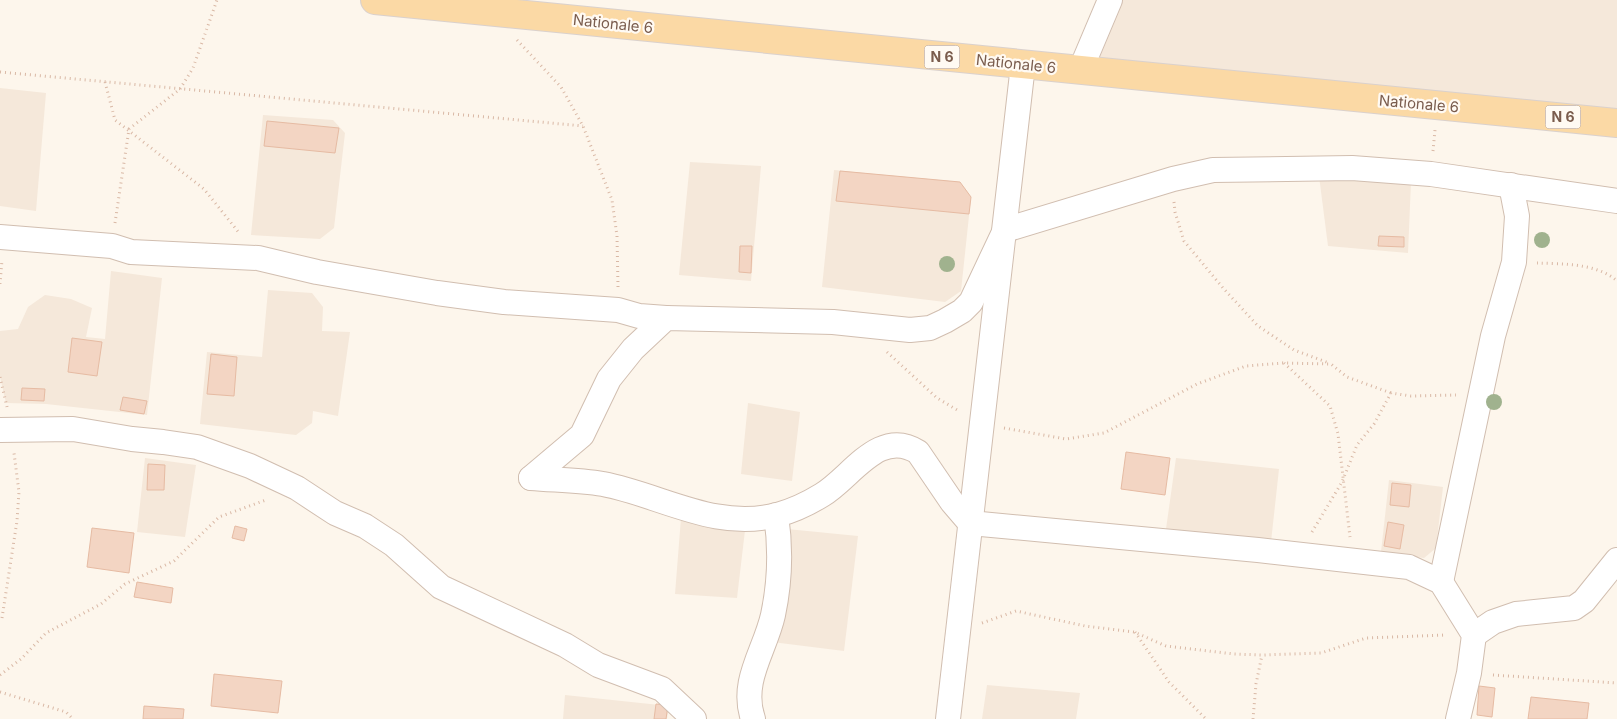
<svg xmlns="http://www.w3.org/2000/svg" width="1617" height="719" viewBox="0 0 1617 719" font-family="Inter,sans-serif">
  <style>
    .residential { fill: #f5e8da }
    .building { fill: #f3d5c3; stroke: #e6bba3 }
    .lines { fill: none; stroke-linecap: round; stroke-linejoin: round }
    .street-casing { stroke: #d1beb0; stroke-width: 26 }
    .primary-casing { stroke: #dad1cd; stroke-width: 30 }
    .path { stroke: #d9b8a5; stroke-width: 3; stroke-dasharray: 1 4; stroke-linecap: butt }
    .street { stroke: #fff; stroke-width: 24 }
    .primary { stroke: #fbd9a5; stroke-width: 28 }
    .tree { fill: #a0b28e }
    .labels { text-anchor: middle; stroke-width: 4.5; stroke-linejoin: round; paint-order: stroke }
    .shield { fill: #fffaf3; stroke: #a28b7f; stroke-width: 1 }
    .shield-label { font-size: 14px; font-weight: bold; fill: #7a5c4d }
    .street-label { font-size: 15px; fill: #7a5c4d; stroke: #fffaf3 }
  </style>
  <rect width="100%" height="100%" fill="#fdf6ec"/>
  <g class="residential">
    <polygon points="1113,0 1617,0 1617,110 1087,63"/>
    <polygon points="0,88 46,93 36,211 0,206"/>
    <polygon points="263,115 333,120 345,133 334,228 320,239 251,235"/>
    <polygon points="690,162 761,166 751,281 679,275"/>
    <polygon points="834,170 960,182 971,197 961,291 945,302 822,287"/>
    <polygon points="1319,176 1411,182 1408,253 1328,246"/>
    <polygon points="111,271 162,278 147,415 46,404 6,403 0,377 0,331 18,329 28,307 45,295 71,299 92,308 86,337 105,339"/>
    <polygon points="268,290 312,293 323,307 322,331 350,332 338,416 313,411 312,423 296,435 200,424 207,352 262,357"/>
    <polygon points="748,403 800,412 792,481 741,474"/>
    <polygon points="145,458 196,465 185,537 137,532"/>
    <polygon points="1176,458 1279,469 1271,542 1166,529"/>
    <polygon points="1389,480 1443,487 1436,548 1424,558 1381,552"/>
    <polygon points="681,518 746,522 737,598 675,594"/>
    <polygon points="787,529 858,536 844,651 772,642"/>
    <polygon points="987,685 1080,693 1076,719 982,719"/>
    <polygon points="565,695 669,706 667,719 563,719"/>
  </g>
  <g class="building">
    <polygon points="267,121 339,128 335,153 264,146"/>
    <polygon points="840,171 960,182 971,197 969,214 836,201"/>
    <polygon points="1379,236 1404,237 1404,247 1378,246"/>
    <polygon points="740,246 752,246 751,273 739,272"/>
    <polygon points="72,338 102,342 97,376 68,372"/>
    <polygon points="211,354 237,357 234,396 207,394"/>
    <polygon points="22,388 45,389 44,401 21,400"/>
    <polygon points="123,397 147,401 144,414 120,410"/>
    <polygon points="1126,452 1170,458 1165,495 1121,489"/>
    <polygon points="148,464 165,465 164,490 147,490"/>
    <polygon points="1392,483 1411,485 1409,507 1390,505"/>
    <polygon points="1388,522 1404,525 1400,549 1384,546"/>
    <polygon points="235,526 247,529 244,541 232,538"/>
    <polygon points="92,528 134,533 129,573 87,567"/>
    <polygon points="137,582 173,588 171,603 134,597"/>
    <polygon points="214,674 282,681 278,713 211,706"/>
    <polygon points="1479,686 1495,688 1492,717 1477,715"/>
    <polygon points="1531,697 1589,703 1587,719 1528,719"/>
    <polygon points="656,704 668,705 666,719 654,719"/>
    <polygon points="144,706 184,709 183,719 143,719"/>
  </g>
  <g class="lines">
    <defs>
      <g id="street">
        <polyline points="1080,71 1110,0"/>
        <polyline points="0,237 112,246 131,252 258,258 317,272 437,293 504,302 618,310 639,316 666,318"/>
        <polyline points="0,430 73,429 132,439 163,442 197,447 250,466 297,488 335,513 365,526 394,545 441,587 565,645 598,665 662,689 694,719"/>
        <polyline points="531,478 582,435 609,379 633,349 666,318 833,322 910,330 930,328 945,321 962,311 971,302 1005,230 1173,179 1213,170 1352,168 1431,174 1617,201"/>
        <path d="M531,478C554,480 579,480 603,484C661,495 715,531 777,515C792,511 809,503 822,495C851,478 879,427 918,452L952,502L970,523L1258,550L1409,567L1441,582L1474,635L1469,673L1458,719"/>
        <polyline points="1441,582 1493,336 1514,262 1517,216 1511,185"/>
        <polyline points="1474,635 1493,622 1516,614 1574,608 1584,601 1617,560"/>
        <path d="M753,719C740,681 765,651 773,615C780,582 781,548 776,515"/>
        <polyline points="948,719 1023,65"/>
      </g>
      <polyline id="primary" points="375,0 1617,123"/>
    </defs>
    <use href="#street" class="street-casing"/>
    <use href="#primary" class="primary-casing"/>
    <g class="path">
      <polyline points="517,40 561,87 583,126 612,200 617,236 618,287"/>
      <polyline points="0,72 583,126"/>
      <polyline points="105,82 115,120 204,189 240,234"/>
      <polyline points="1433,151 1435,130"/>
      <polyline points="1174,202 1175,212 1184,241 1223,288 1258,326 1294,350 1329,363"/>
      <polyline points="115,223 129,129 180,89 193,68 217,0"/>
      <path d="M1537,263C1562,264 1597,263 1617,281"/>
      <polyline points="0,284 2,260"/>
      <polyline points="887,352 937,398 959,411"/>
      <polyline points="1284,363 1330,406 1338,434 1350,537"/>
      <polyline points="0,377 7,407"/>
      <polyline points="1004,428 1066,439 1104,433 1197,384 1246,366 1283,363 1331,364 1347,377 1391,393"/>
      <polyline points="1312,532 1342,482 1357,445 1374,424 1391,393 1411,396 1456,395"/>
      <polyline points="2,618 17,521 19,492 14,453"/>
      <polyline points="982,623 1016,611 1085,626 1134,632 1166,646 1234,654 1262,655 1321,653 1366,638 1446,635"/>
      <polyline points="1135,632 1169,682 1206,719"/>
      <polyline points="0,675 21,659 46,633 101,604 125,584 174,561 219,517 266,500"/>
      <polyline points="1493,675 1617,683"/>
      <polyline points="0,692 66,712 73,719"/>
      <polyline points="1253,719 1256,684 1262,655"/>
    </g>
    <use href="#street" class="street"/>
    <use href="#primary" class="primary"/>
  </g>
  <g class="tree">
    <circle cx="1542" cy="240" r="8"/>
    <circle cx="947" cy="264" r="8"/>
    <circle cx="1494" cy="402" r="8"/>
  </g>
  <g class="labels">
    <g class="shield">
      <rect x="924.5" y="45.5" width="35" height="23" rx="4"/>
      <rect x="1545.5" y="105.5" width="35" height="23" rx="4"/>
    </g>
    <g class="shield-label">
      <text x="942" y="62">N 6</text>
      <text x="1563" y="122">N 6</text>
    </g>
    <g class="street-label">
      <text transform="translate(613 24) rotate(6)" y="5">Nationale 6</text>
      <text transform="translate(1016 64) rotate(6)" y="5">Nationale 6</text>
      <text transform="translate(1419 104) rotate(5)" y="5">Nationale 6</text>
    </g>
  </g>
</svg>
